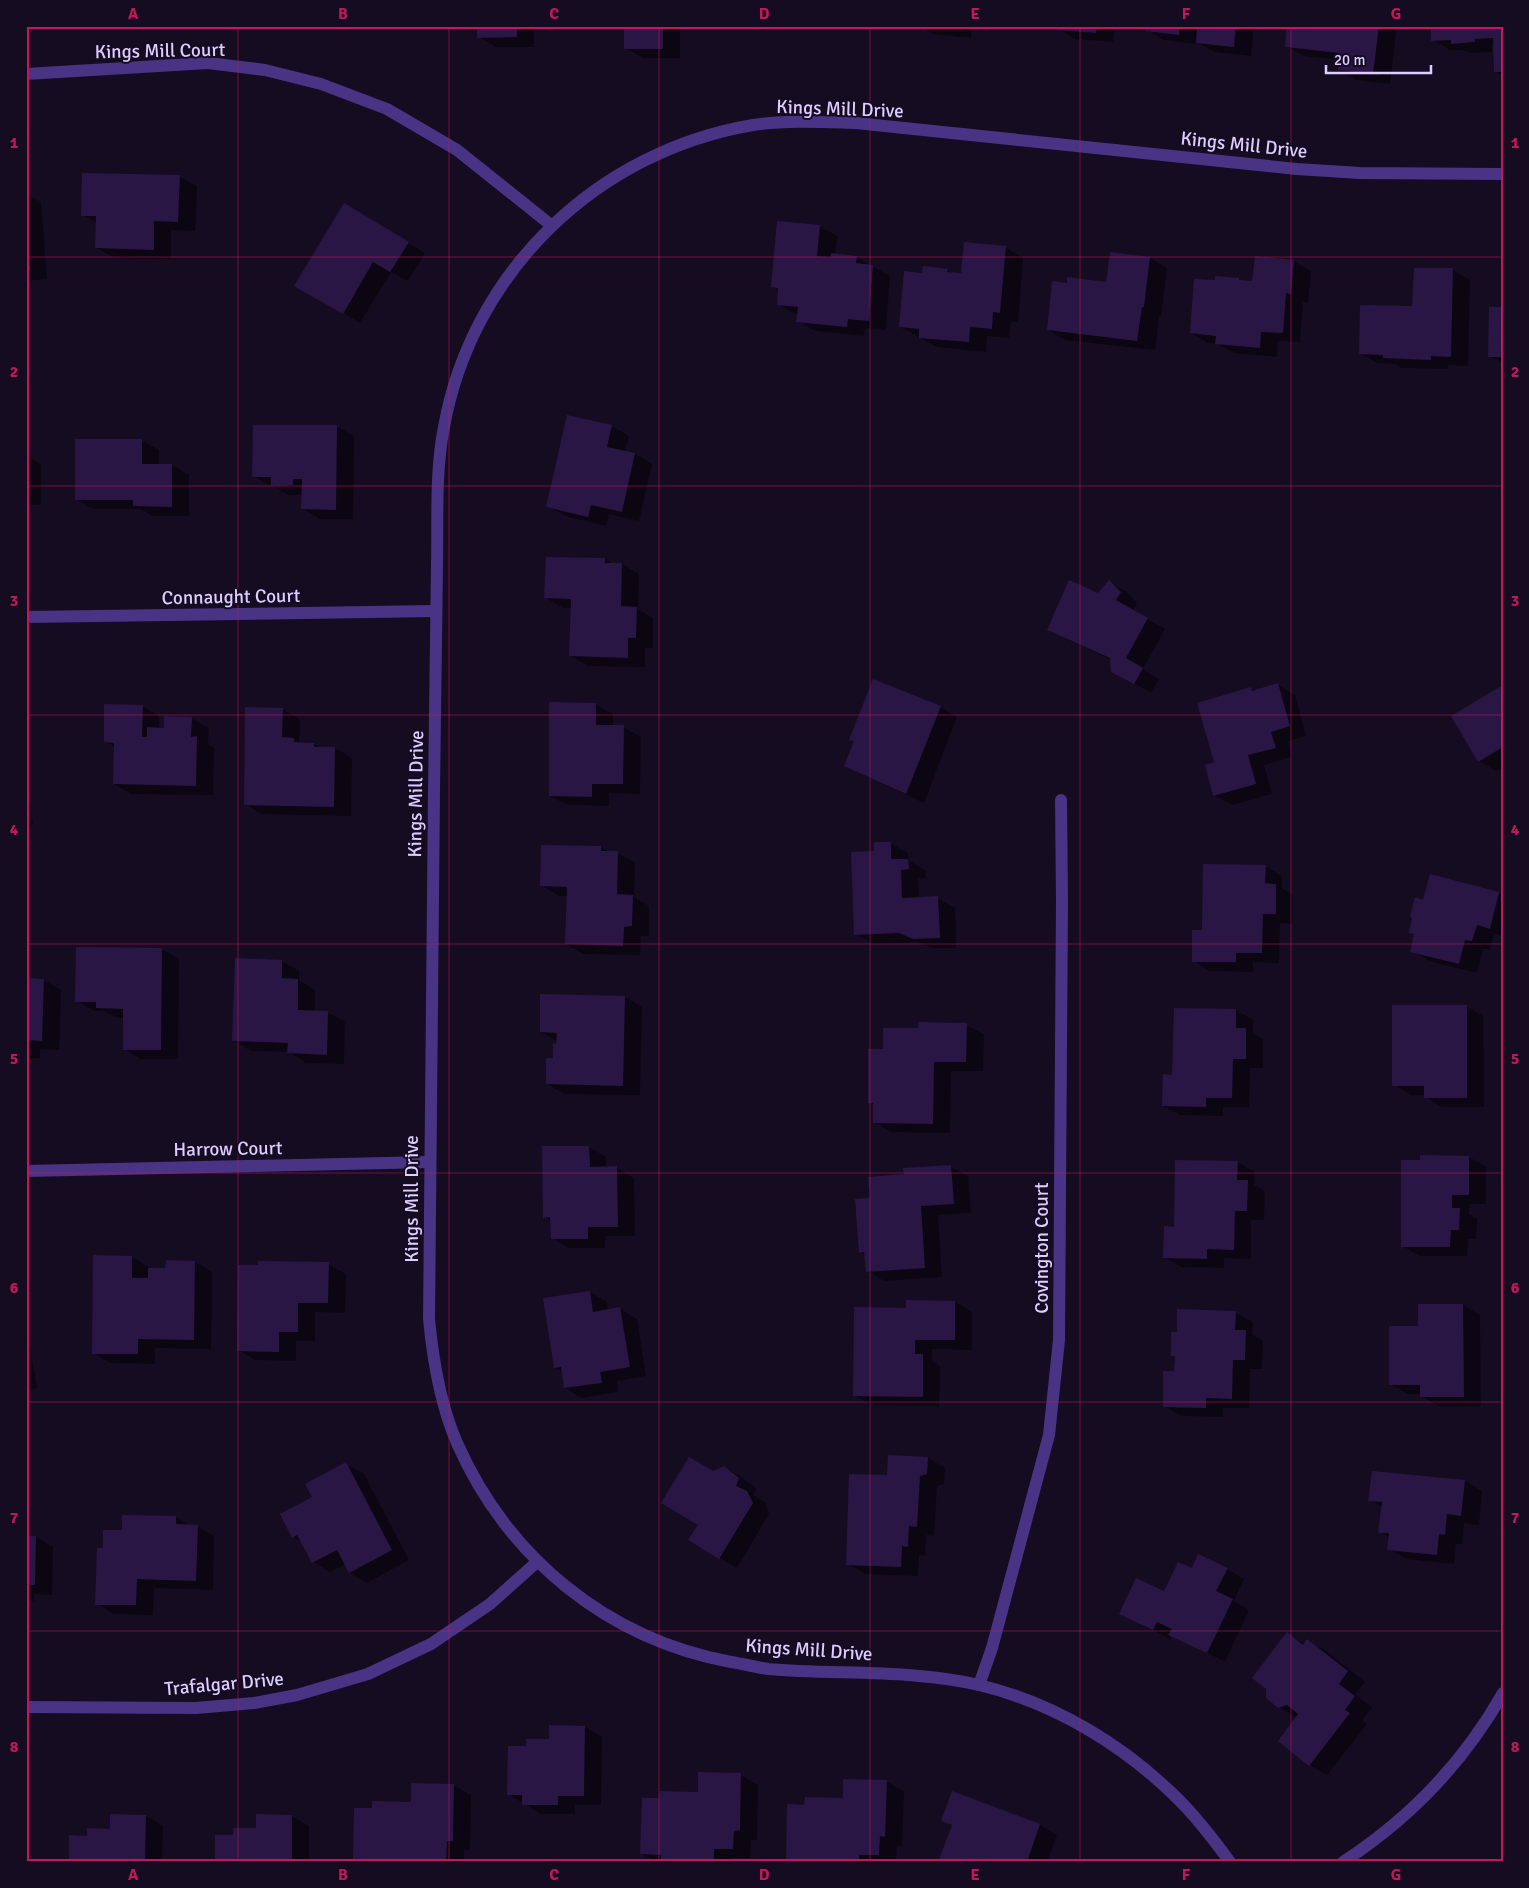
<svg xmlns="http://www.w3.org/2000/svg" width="1529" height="1888" viewBox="0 0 1529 1888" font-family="Signika,sans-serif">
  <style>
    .shadow { fill: #0007; fill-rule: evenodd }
    .building { fill: #2a1644 }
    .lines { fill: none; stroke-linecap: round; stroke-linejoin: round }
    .street { stroke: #493385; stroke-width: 12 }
    .grid { fill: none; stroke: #c2185b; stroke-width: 1; stroke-opacity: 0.55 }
    .labels { text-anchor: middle; stroke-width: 4; stroke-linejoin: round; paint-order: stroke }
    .street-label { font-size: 19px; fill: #decdff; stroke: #150c22 }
    .neatline { fill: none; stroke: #c2185b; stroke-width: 2 }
    .grid-label { font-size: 16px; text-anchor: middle; font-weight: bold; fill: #c2185b }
  </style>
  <rect width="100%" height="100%" fill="#150c22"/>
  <g class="shadow">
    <polygon points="478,26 534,26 534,47 496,47 479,37"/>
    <polygon points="625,26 680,26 680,58 643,58 625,48"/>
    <polygon points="919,26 972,26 971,38 933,34"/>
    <polygon points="1058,26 1115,26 1113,42 1075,39 1058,29"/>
    <polygon points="1147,26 1254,26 1251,56 1215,52 1196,42 1196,44 1164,40 1147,30"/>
    <path d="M1288,26H1397L1390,84L1356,80L1339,70L1340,60L1304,56L1286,46ZM1356,71L1380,74L1379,76L1356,74Z"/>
    <polygon points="1503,26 1503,76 1495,71 1494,45 1492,45 1492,52 1470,53 1464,50 1450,50 1433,40"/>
    <polygon points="179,176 197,186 195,231 171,230 171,259 114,258 97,248 97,223 83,215"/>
    <polygon points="26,194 41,202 47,279 26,281"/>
    <polygon points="361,214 425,253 408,281 391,272 360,323 296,285"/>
    <polygon points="819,226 837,236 835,255 856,257 890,276 886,330 865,328 864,336 815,331 798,321 798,315 778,305 779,290 773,286"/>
    <polygon points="965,244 1006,248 1023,258 1018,322 1011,321 1009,338 987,336 986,352 937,347 900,327 923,275 947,270 954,274 963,275"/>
    <polygon points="1150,258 1167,268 1161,316 1159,316 1155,350 1065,340 1048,330 1068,284 1107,283"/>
    <polygon points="1256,258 1294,261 1311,271 1308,303 1303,302 1300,342 1278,341 1277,357 1234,353 1218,344 1208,343 1191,333 1216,282 1238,279 1243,282 1253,283"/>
    <polygon points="1415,269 1453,270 1470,280 1468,366 1448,365 1448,369 1402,368 1395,364 1377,363 1360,353 1413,308"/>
    <polygon points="1503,308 1503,363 1489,356"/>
    <polygon points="336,426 354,436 353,519 320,519 303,509 303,495 289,495 254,477"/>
    <polygon points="612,426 629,436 625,452 635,454 652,464 639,521 609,514 606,526 565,516 548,506"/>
    <polygon points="141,440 159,450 159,465 172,465 189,475 189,516 152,516 141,509 94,509 76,499"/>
    <polygon points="26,455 41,464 41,505 26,505"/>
    <polygon points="605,559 613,564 622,564 639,574 638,609 653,618 653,648 645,648 645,667 588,666 571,656 572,608 563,608 546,598"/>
    <polygon points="1109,582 1127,592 1137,603 1133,611 1165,629 1143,669 1159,679 1151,693 1113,671 1112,660 1066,639 1049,629 1098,594"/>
    <polygon points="1278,685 1295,695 1306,736 1288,741 1292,757 1264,765 1272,794 1232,805 1214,795 1216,763 1251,689 1256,691"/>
    <polygon points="1503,687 1503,767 1496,771 1479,761"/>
    <polygon points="595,704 613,714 613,726 623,727 641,737 640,794 609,793 609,806 567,805 550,796"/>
    <polygon points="142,706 159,716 159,729 165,729 191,718 209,728 208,744 214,748 213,795 131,794 114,784 115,747 105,741"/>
    <polygon points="940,707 957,717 924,803 863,775 846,765 855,742 851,740"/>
    <polygon points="282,709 300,719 299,742 314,744 321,748 335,748 352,758 351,816 262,814 245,804"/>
    <polygon points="26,777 33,825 26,826"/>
    <polygon points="890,843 908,853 908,860 925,870 926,878 918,879 919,898 938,898 955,908 956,948 932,948 917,942 873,944 855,934 875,852"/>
    <polygon points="601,847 609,852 617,853 635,862 634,897 649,906 649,936 641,936 640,955 583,954 566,944 568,896 559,896 542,886"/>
    <polygon points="1265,866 1282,876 1282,888 1293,895 1293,924 1280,923 1279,963 1253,962 1253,972 1210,971 1193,961"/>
    <polygon points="1431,876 1503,895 1503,937 1494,934 1490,950 1483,949 1477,973 1429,961 1412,951 1416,935 1410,932 1424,901"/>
    <polygon points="162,949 179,959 178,1059 141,1059 124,1049 124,1018 115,1017 104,1011 94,1011 77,1001"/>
    <polygon points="282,961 299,971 299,980 315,990 315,1012 327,1012 345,1022 344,1064 306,1063 289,1052 251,1051 234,1041"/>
    <polygon points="26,979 44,980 61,990 59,1050 40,1049 40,1058 26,1058"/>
    <polygon points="625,997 642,1007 640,1095 564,1094 547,1084 557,1041 541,1032"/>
    <polygon points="1466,1006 1483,1016 1484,1107 1442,1107 1425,1097 1425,1095 1411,1095 1394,1085"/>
    <polygon points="1236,1010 1253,1020 1253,1033 1263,1039 1263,1068 1250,1068 1249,1107 1223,1107 1223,1116 1180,1115 1163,1106 1174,1076"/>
    <polygon points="966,1025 984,1034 983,1071 951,1071 950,1133 891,1132 874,1122 875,1106 869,1102 884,1051 920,1029"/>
    <polygon points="589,1147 606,1157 606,1168 617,1168 634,1178 635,1236 605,1236 605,1248 569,1248 552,1238 551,1221 545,1217 544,1148"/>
    <polygon points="1469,1157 1486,1167 1486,1204 1469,1204 1469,1214 1477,1219 1476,1239 1468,1239 1467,1256 1420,1256 1402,1246"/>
    <polygon points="1237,1162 1255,1172 1254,1185 1265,1191 1264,1220 1251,1220 1251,1259 1224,1258 1224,1268 1182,1267 1165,1258"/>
    <polygon points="951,1167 968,1176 971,1213 938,1215 942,1277 884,1281 867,1271 866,1256 860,1252 905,1175"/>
    <polygon points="94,1257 132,1257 149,1267 149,1269 166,1269 195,1262 212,1272 211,1349 155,1348 155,1364 110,1363 93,1353"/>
    <polygon points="328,1264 346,1274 345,1313 315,1312 315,1341 296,1341 296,1361 255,1360 238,1350"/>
    <polygon points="590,1292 607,1302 608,1310 620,1309 637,1319 646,1376 617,1381 618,1392 582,1398 565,1388 563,1372 555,1368"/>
    <polygon points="955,1302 972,1312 972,1350 932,1349 932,1361 940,1366 939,1406 871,1405 854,1395 907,1309"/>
    <polygon points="1463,1305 1480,1315 1481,1406 1439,1406 1421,1396 1421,1394 1408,1394 1390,1384 1419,1327"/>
    <polygon points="1235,1312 1253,1322 1252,1334 1263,1341 1262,1369 1250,1369 1249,1408 1223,1408 1223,1417 1181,1416 1164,1406 1176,1372 1176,1358 1172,1355"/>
    <polygon points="26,1322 37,1388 26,1390"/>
    <polygon points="928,1458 945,1468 944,1484 937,1486 934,1536 926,1535 925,1556 919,1555 918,1576 865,1574 848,1564 889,1476"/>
    <polygon points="346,1464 364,1474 409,1560 367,1583 350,1573 346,1564 330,1572 313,1562 303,1543 293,1537 313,1498"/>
    <polygon points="724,1467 742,1477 756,1489 753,1495 765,1502 769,1514 737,1568 690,1540 699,1524 713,1473"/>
    <polygon points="1465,1481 1482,1491 1479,1525 1464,1523 1462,1544 1456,1544 1454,1564 1406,1559 1389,1549 1390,1538 1380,1532 1382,1507 1370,1500"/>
    <polygon points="176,1517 191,1526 197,1526 214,1536 213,1590 154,1588 153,1615 114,1614 97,1604 104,1549"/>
    <polygon points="26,1537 36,1537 53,1547 52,1595 34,1594 34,1601 26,1600"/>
    <polygon points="1227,1569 1244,1579 1234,1601 1249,1610 1225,1662 1172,1635 1170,1639 1121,1614 1165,1593 1192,1570"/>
    <polygon points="1287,1634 1305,1644 1307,1641 1325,1650 1365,1682 1355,1694 1372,1707 1362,1720 1367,1724 1327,1775 1310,1765 1279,1741 1297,1718 1279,1707"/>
    <polygon points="585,1727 602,1737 601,1805 575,1805 575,1814 541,1814 508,1794 527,1747"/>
    <polygon points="740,1775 758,1785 757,1840 751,1840 750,1858 731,1858 731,1862 656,1862 642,1854 699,1793"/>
    <polygon points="886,1781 904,1791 902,1846 897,1846 896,1862 790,1862 787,1860 844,1799"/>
    <polygon points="454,1785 471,1795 470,1850 464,1850 464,1862 354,1862 373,1810 412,1803"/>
    <polygon points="953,1793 1040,1825 1057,1835 1047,1862 939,1862 953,1826 943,1820"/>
    <polygon points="146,1816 163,1826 162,1862 70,1862 88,1837"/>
    <polygon points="292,1816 309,1826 309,1862 216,1862 234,1836"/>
  </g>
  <g class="building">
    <polygon points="477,26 517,26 517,37 477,38"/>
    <rect x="624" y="26" width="39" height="23"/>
    <polygon points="940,26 954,26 954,29"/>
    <polygon points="1057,26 1097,26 1096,33 1056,30"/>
    <polygon points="1146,26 1180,26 1179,35 1146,31"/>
    <polygon points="1197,26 1236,26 1234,47 1196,43"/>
    <polygon points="1287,26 1379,26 1373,74 1338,70 1340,53 1285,47"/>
    <polygon points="1431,26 1503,26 1503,72 1494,72 1493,38 1475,39 1475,42 1451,44 1451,40 1431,41"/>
    <polygon points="82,173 180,175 178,222 154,221 154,250 95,248 96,216 81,216"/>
    <polygon points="344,203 409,242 390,272 373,262 343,314 294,286"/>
    <polygon points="777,221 820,225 817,256 831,257 831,253 857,256 856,263 873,265 869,321 848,319 847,327 796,322 798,307 777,305 778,288 771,287"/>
    <polygon points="26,237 28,237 30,270 26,270"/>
    <polygon points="964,242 1006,246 1000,313 993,312 992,329 970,327 969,342 919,338 919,329 899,327 904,271 922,273 923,266 948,269 947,272 961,273"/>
    <polygon points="1110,252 1150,257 1144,307 1142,307 1137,341 1047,330 1052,281 1067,283 1067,277 1106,282"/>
    <polygon points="1255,256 1294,260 1291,294 1286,293 1283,333 1261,332 1260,348 1215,344 1216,336 1190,333 1194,279 1215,280 1215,276 1239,278 1239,280 1252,281"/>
    <polygon points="1414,268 1453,268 1451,357 1431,356 1431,360 1383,358 1383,355 1359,354 1360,305 1412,306"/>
    <polygon points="1489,307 1503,307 1503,357 1488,357"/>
    <polygon points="567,415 612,425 607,447 635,453 622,512 591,505 588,517 546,507"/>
    <polygon points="253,425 337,425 336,510 301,509 302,479 293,479 293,485 271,486 271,477 252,477"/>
    <polygon points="75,439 142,439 142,464 172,464 172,507 133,506 133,500 75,500"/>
    <polygon points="546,557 605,558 605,563 622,563 621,606 637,607 636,638 628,638 628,658 569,656 571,599 544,598"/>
    <polygon points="1069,580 1098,593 1109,580 1121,592 1116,600 1148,618 1126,658 1143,668 1134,684 1111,672 1110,658 1047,630"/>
    <polygon points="873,679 941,706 906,794 844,766 854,741 849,740"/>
    <polygon points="1278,683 1290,726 1271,732 1276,748 1248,755 1256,784 1213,796 1205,765 1214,762 1197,703 1251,687 1252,691"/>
    <polygon points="1503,685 1503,747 1478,762 1451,716"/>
    <polygon points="549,702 596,703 596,725 624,725 623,784 592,784 592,797 549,796"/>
    <polygon points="104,704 143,705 142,737 147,737 147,727 164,728 164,716 192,717 191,737 197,736 196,786 113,784 114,743 104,742"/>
    <polygon points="245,707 283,708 282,737 294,738 294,742 314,743 314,747 335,747 334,807 244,805"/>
    <polygon points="874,842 891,842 891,859 908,859 909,869 901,870 902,898 938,896 940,938 913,939 899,933 854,935 851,852 874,851"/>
    <polygon points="541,845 601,846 601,851 618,851 617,894 633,895 632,926 624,927 623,946 565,944 567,887 540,886"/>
    <polygon points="1203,864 1266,865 1265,883 1276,884 1276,914 1263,914 1262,953 1236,953 1236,962 1192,962 1192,930 1202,930"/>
    <polygon points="1430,874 1499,892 1490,929 1477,925 1472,941 1465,940 1459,964 1410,952 1414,934 1409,933 1412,918 1410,916 1415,897 1423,900"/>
    <polygon points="76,947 162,948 161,1050 123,1050 123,1009 96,1008 96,1002 75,1002"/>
    <polygon points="235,958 282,960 282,978 298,979 298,1010 328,1011 327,1055 287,1053 288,1043 232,1041"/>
    <polygon points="26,978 44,979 42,1041 26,1040"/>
    <polygon points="540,994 625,996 623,1086 546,1084 546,1058 553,1058 553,1043 556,1044 557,1033 540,1032"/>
    <polygon points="1392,1005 1467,1005 1467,1098 1424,1098 1424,1086 1392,1086"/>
    <polygon points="1174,1008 1236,1009 1236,1028 1246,1028 1246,1059 1233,1059 1232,1098 1206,1098 1206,1107 1162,1106 1163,1074 1172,1075"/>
    <polygon points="919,1022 967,1023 966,1062 934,1062 933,1124 873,1123 873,1103 868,1103 868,1049 883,1049 883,1028 918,1028"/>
    <polygon points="542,1146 589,1146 590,1167 617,1166 618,1227 588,1227 588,1239 551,1239 550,1217 543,1218"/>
    <polygon points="1420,1155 1469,1156 1469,1195 1452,1195 1452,1208 1460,1208 1459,1230 1451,1230 1450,1247 1401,1247 1401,1160 1420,1160"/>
    <polygon points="1175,1160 1238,1161 1237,1180 1248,1180 1247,1211 1235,1211 1234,1250 1207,1249 1207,1259 1163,1258 1164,1226 1174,1227"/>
    <polygon points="951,1165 954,1204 921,1206 925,1268 866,1272 864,1252 859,1253 855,1199 870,1198 868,1177 904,1174 903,1168"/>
    <polygon points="93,1255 132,1256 132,1278 148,1278 148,1268 165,1268 166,1260 195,1261 194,1340 138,1339 138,1354 92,1354"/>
    <polygon points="258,1261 329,1262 328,1303 298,1303 298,1332 279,1332 279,1352 237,1351 238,1265 258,1265"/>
    <polygon points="590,1291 593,1312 620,1307 630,1367 600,1372 602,1383 564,1388 561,1367 554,1368 543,1298"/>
    <polygon points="906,1300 955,1301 955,1340 915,1340 915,1354 923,1354 923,1397 853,1396 854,1307 906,1308"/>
    <polygon points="1418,1304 1463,1304 1464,1397 1420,1397 1420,1385 1389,1385 1389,1326 1418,1326"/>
    <polygon points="1177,1309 1236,1311 1235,1330 1246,1330 1245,1360 1233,1360 1232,1399 1206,1398 1206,1408 1163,1407 1163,1371 1174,1371 1175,1356 1171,1356 1171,1332 1177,1332"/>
    <polygon points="888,1455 928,1457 927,1474 920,1476 917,1527 909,1526 908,1547 902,1546 901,1567 846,1565 849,1474 887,1475"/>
    <polygon points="689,1457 713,1471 724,1466 739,1478 736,1486 747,1491 753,1503 719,1559 688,1540 698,1525 661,1503"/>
    <polygon points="346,1462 392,1550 349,1573 337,1550 312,1563 297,1535 292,1538 280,1514 312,1497 305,1484"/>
    <polygon points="1372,1471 1465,1480 1461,1516 1447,1514 1445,1535 1439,1534 1437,1555 1387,1550 1389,1533 1378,1533 1382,1502 1368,1501"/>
    <polygon points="122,1515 176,1516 176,1524 198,1525 196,1581 137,1579 136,1605 95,1605 97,1548 103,1548 103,1530 122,1530"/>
    <polygon points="26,1536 36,1536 35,1585 26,1585"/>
    <polygon points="1198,1554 1228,1568 1216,1591 1233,1599 1207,1653 1168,1635 1172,1629 1157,1622 1153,1630 1119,1614 1136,1578 1164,1591 1178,1562 1192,1568"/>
    <polygon points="1287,1632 1303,1645 1307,1639 1348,1671 1339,1684 1355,1696 1345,1710 1350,1713 1309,1766 1278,1741 1298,1714 1287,1705 1278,1708 1266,1698 1266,1689 1252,1678"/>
    <polygon points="549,1725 585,1726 584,1796 558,1796 558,1805 522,1805 522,1795 507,1795 508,1746 526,1746 526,1739 549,1739"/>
    <polygon points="698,1772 741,1773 740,1830 734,1831 733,1849 714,1849 714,1862 661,1862 661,1855 640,1854 642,1798 659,1798 660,1791 698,1792"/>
    <polygon points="843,1779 887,1780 885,1837 880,1836 879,1855 859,1855 859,1862 786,1861 787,1804 804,1805 805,1797 843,1798"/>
    <polygon points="411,1783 454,1784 453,1841 447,1841 446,1859 427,1859 426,1862 353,1862 354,1808 372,1808 372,1801 411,1802"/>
    <polygon points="952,1791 1040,1824 1027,1862 938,1862 952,1825 941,1821"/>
    <polygon points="110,1814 146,1815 145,1862 69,1862 69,1835 87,1836 87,1828 110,1829"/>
    <polygon points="256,1814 292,1815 292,1862 215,1862 215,1835 233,1835 233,1828 256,1828"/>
  </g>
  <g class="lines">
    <g class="street">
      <polyline points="26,74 208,63 265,70 321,84 387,109 457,150 551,225"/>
      <polyline points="26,617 436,611"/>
      <polyline points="26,1171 430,1162"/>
      <polyline points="979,1685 992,1648 1049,1435 1059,1340 1062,901 1061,800"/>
      <polyline points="26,1707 196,1708 254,1703 297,1695 368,1674 431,1644 490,1604 537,1562"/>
      <path d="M1230,1862C1214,1840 1198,1819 1179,1800C1125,1746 1055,1703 979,1685C910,1669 838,1675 768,1669C756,1667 743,1664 731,1662C607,1639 508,1558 457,1443C440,1404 433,1361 429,1319C431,1143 432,968 434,792C435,717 436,641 437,565C438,519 435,472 444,427C472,271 598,151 753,125C787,120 821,122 856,123L1297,169L1360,173L1503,174"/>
      <path d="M1343,1862C1409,1819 1464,1762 1503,1693"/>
    </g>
  </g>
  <path class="grid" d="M238,26V1862M449,26V1862M659,26V1862M870,26V1862M1080,26V1862M1291,26V1862M26,257H1503M26,486H1503M26,715H1503M26,944H1503M26,1173H1503M26,1402H1503M26,1631H1503"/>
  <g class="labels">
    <g class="street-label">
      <text transform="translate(160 50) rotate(-1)" y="7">Kings Mill Court</text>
      <text transform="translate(840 108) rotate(2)" y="7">Kings Mill Drive</text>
      <text transform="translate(1244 144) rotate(6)" y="7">Kings Mill Drive</text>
      <text transform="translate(231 596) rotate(-1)" y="7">Connaught Court</text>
      <text transform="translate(415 794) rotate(-89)" y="7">Kings Mill Drive</text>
      <text transform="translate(228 1148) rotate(-1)" y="7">Harrow Court</text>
      <text transform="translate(411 1199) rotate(-90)" y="7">Kings Mill Drive</text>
      <text transform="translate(1041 1248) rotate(-90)" y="7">Covington Court</text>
      <text transform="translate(809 1649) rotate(4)" y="7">Kings Mill Drive</text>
      <text transform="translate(224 1683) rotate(-5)" y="7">Trafalgar Drive</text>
    </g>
  </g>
  <rect width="1529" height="1888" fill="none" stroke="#150c22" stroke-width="55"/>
  <path d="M1326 65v8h105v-8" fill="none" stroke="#decdff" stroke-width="2.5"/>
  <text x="1334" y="65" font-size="15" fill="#decdff" stroke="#150c22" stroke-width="4" paint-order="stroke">20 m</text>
  <rect x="28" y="28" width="1474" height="1832" class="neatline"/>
  <g class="grid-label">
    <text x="133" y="19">A</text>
    <text x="343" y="19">B</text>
    <text x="554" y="19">C</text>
    <text x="764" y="19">D</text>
    <text x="975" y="19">E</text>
    <text x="1186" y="19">F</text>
    <text x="1396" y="19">G</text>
    <text x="14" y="148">1</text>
    <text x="1515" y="148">1</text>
    <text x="14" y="377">2</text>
    <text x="1515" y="377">2</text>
    <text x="14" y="606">3</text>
    <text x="1515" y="606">3</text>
    <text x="14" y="835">4</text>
    <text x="1515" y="835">4</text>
    <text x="14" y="1064">5</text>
    <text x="1515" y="1064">5</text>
    <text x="14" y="1293">6</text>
    <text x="1515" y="1293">6</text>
    <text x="14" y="1523">7</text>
    <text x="1515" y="1523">7</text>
    <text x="14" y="1752">8</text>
    <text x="1515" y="1752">8</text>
    <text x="133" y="1880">A</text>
    <text x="343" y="1880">B</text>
    <text x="554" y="1880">C</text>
    <text x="764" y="1880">D</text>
    <text x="975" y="1880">E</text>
    <text x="1186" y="1880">F</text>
    <text x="1396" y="1880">G</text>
  </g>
</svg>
